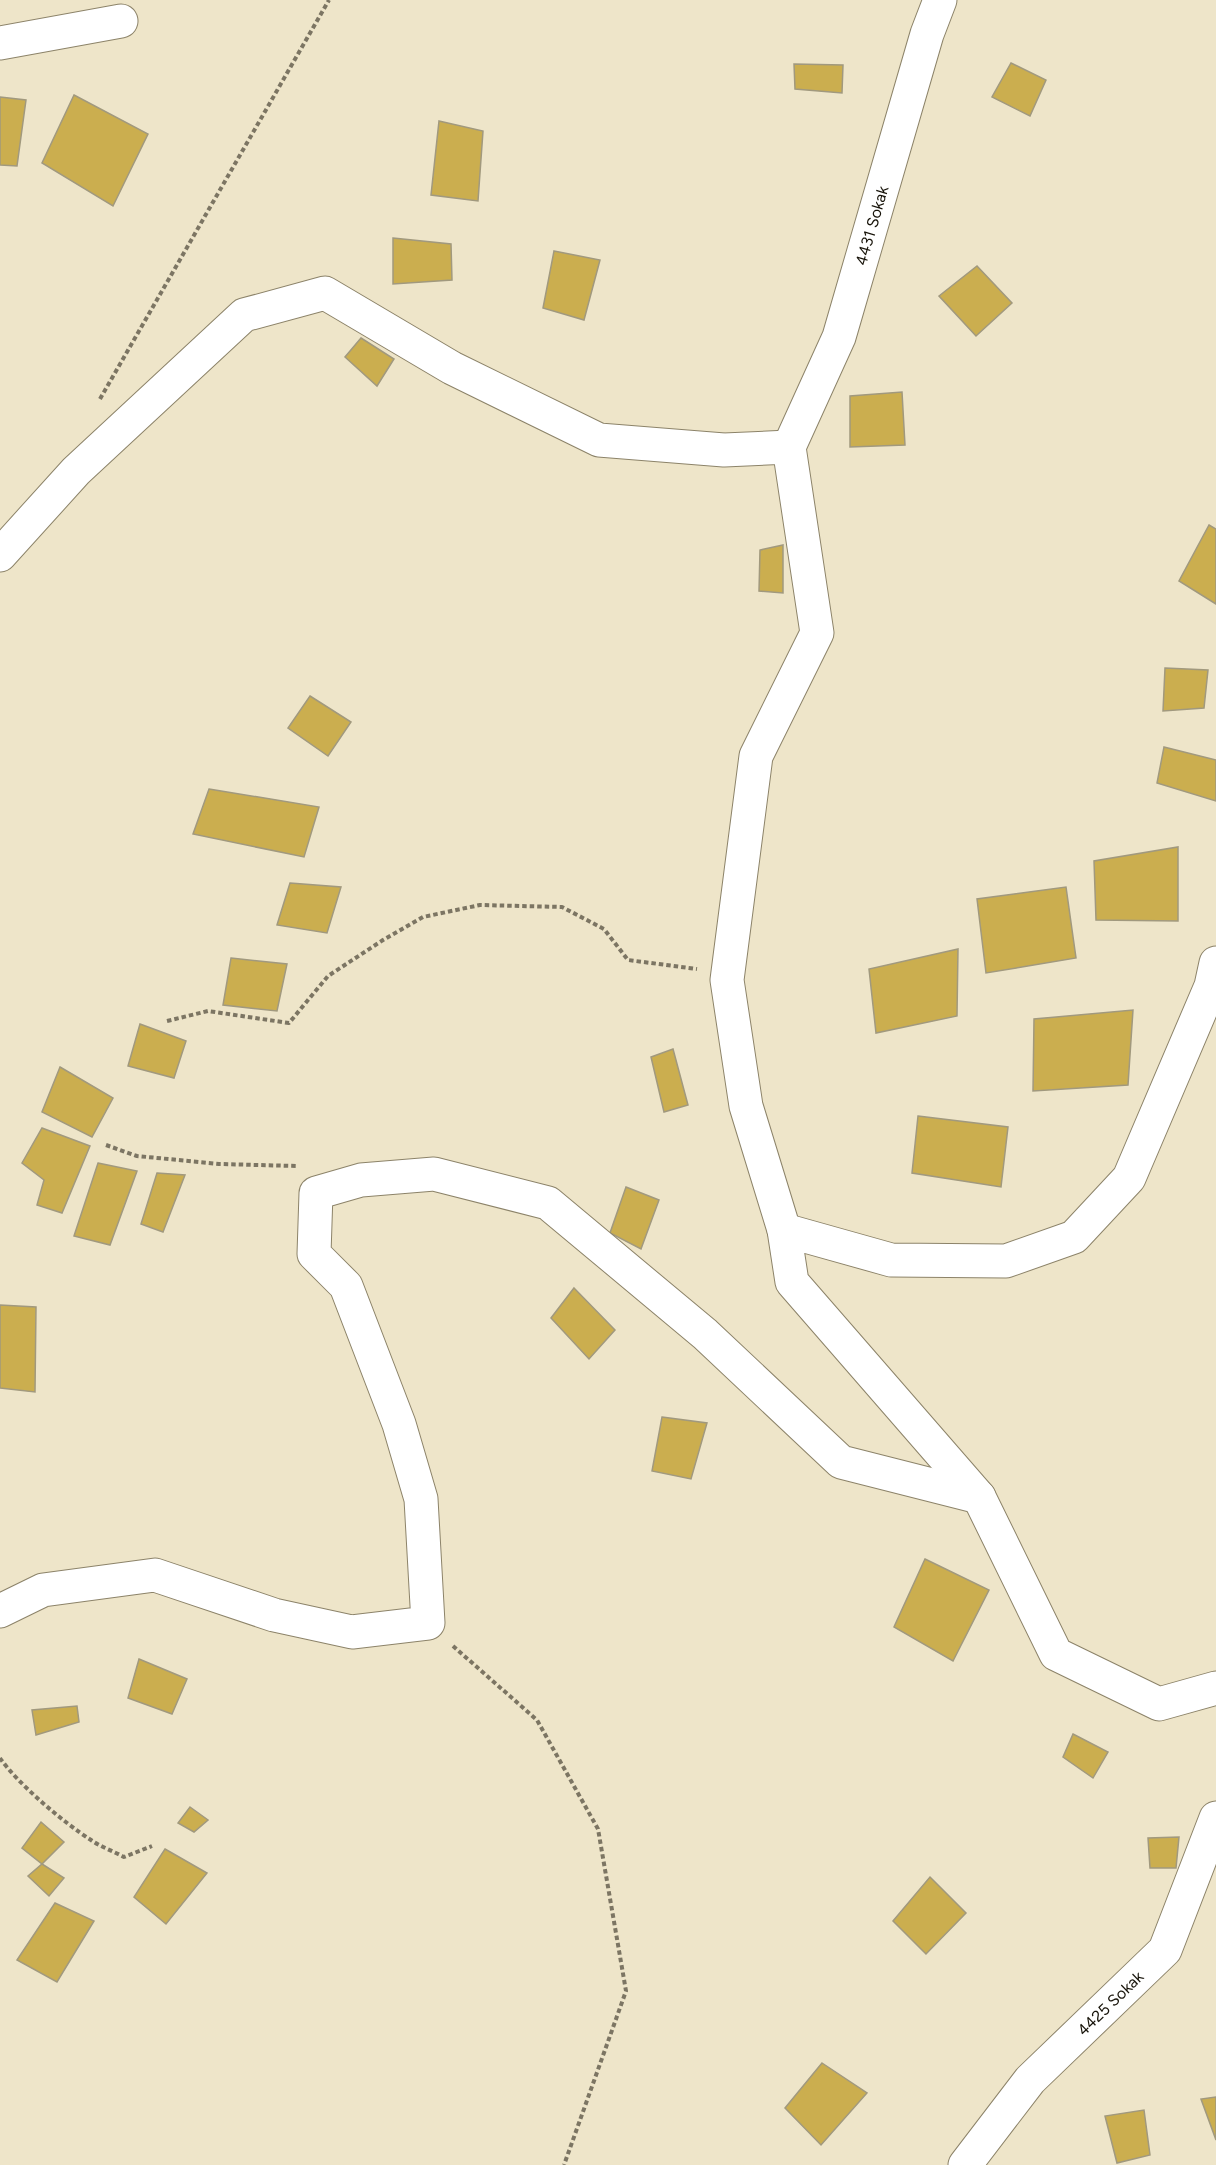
<svg xmlns="http://www.w3.org/2000/svg" width="1216" height="2165" viewBox="0 0 1216 2165" font-family="Figtree,sans-serif">
  <style>
    .building { fill: #cbae4f; stroke: #a1997e; stroke-width: 1.5 }
    .lines { fill: none; stroke-linecap: round; stroke-linejoin: round }
    .minor-casing { stroke: #8c8369; stroke-width: 35 }
    .path { stroke: #7c7563; stroke-width: 4; stroke-dasharray: 4.5 3; stroke-linecap: butt }
    .minor { stroke: #fff; stroke-width: 33 }
    .labels { text-anchor: middle; stroke-width: 4.5; stroke-linejoin: round; paint-order: stroke }
    .street-label { font-size: 16px; fill: #171309; stroke: #eee5c9 }
  </style>
  <rect width="100%" height="100%" fill="#eee5c9"/>
  <g class="building">
    <polygon points="1011,63 1046,80 1030,116 992,97"/>
    <polygon points="794,64 843,65 842,93 795,89"/>
    <polygon points="74,95 148,134 113,206 42,163"/>
    <polygon points="0,97 26,100 17,166 0,165"/>
    <polygon points="439,121 483,131 478,201 431,195"/>
    <polygon points="393,238 451,244 452,280 393,284"/>
    <polygon points="554,251 600,260 584,320 543,308"/>
    <polygon points="977,266 1012,303 976,336 939,296"/>
    <polygon points="361,338 394,359 377,386 345,357"/>
    <polygon points="902,392 905,445 850,447 850,396"/>
    <polygon points="1209,525 1216,529 1216,604 1179,581"/>
    <polygon points="783,545 783,593 759,591 760,550"/>
    <polygon points="1165,668 1208,670 1204,708 1163,711"/>
    <polygon points="310,696 351,722 328,756 288,728"/>
    <polygon points="1164,747 1216,760 1216,801 1157,783"/>
    <polygon points="209,789 319,807 304,857 193,834"/>
    <polygon points="1178,847 1178,921 1096,920 1094,861"/>
    <polygon points="290,883 341,887 327,933 277,925"/>
    <polygon points="1066,887 1076,958 986,973 977,899"/>
    <polygon points="958,949 957,1016 876,1033 869,969"/>
    <polygon points="231,958 287,964 277,1011 223,1005"/>
    <polygon points="1133,1010 1128,1085 1033,1091 1034,1019"/>
    <polygon points="140,1024 186,1041 174,1078 128,1066"/>
    <polygon points="673,1049 688,1105 664,1112 651,1057"/>
    <polygon points="60,1067 113,1098 92,1137 42,1112"/>
    <polygon points="918,1116 1008,1127 1001,1187 912,1173"/>
    <polygon points="42,1128 90,1146 62,1213 37,1205 44,1180 22,1163"/>
    <polygon points="98,1163 137,1171 110,1245 74,1236"/>
    <polygon points="157,1173 185,1175 163,1232 141,1224"/>
    <polygon points="626,1187 659,1200 641,1249 610,1233"/>
    <polygon points="574,1288 615,1330 589,1359 551,1318"/>
    <polygon points="0,1305 36,1307 35,1392 0,1388"/>
    <polygon points="662,1417 707,1423 691,1479 652,1471"/>
    <polygon points="925,1559 989,1590 953,1661 894,1627"/>
    <polygon points="139,1659 187,1679 172,1714 128,1698"/>
    <polygon points="77,1706 79,1722 36,1735 32,1710"/>
    <polygon points="1073,1734 1108,1752 1093,1778 1063,1757"/>
    <polygon points="190,1807 208,1820 194,1832 178,1823"/>
    <polygon points="41,1822 64,1842 42,1864 22,1848"/>
    <polygon points="1179,1837 1176,1868 1150,1868 1148,1838"/>
    <polygon points="165,1849 207,1873 166,1924 134,1897"/>
    <polygon points="42,1864 64,1878 49,1896 28,1876"/>
    <polygon points="930,1877 966,1913 926,1954 893,1921"/>
    <polygon points="55,1903 94,1921 57,1982 17,1960"/>
    <polygon points="822,2063 867,2093 821,2145 785,2108"/>
    <polygon points="1216,2097 1216,2140 1201,2099"/>
    <polygon points="1144,2110 1150,2155 1117,2163 1105,2116"/>
  </g>
  <g class="lines">
    <defs>
      <g id="minor">
        <polyline points="0,43 121,21"/>
        <path id="s1" d="M789,447L839,337L927,34L940,0"/>
        <polyline points="0,555 76,471 244,315 325,293 452,368 599,440 724,450 789,447 817,633 756,756 727,980 746,1106 784,1230"/>
        <polyline points="1216,963 1211,986 1129,1178 1074,1237 1006,1261 891,1260 784,1230 792,1282 979,1497 1056,1654 1159,1704 1216,1688"/>
        <polyline points="0,1611 43,1590 155,1575 274,1615 352,1632 428,1623 421,1499 399,1424 346,1286 314,1254 316,1193 361,1180 434,1174 548,1203 705,1334 841,1462 979,1497"/>
        <path id="s2" d="M965,2165L1030,2080L1165,1950L1216,1818"/>
      </g>
    </defs>
    <use href="#minor" class="minor-casing"/>
    <g class="path">
      <polyline points="100,399 329,0"/>
      <polyline points="167,1021 208,1011 289,1023 328,976 383,940 423,917 480,905 562,907 604,929 628,960 697,969"/>
      <polyline points="106,1145 137,1156 219,1164 297,1166"/>
      <polyline points="453,1646 537,1720 598,1829 626,1991 564,2165"/>
      <path d="M0,1758C17,1783 64,1823 91,1840C101,1847 113,1851 124,1857L152,1846"/>
    </g>
    <use href="#minor" class="minor"/>
  </g>
  <g class="labels">
    <g class="street-label">
      <text dy="6" stroke="none"><textPath href="#s1" startOffset="237">4431 Sokak</textPath></text>
      <text dy="6" stroke="none"><textPath href="#s2" startOffset="218">4425 Sokak</textPath></text>
    </g>
  </g>
</svg>
